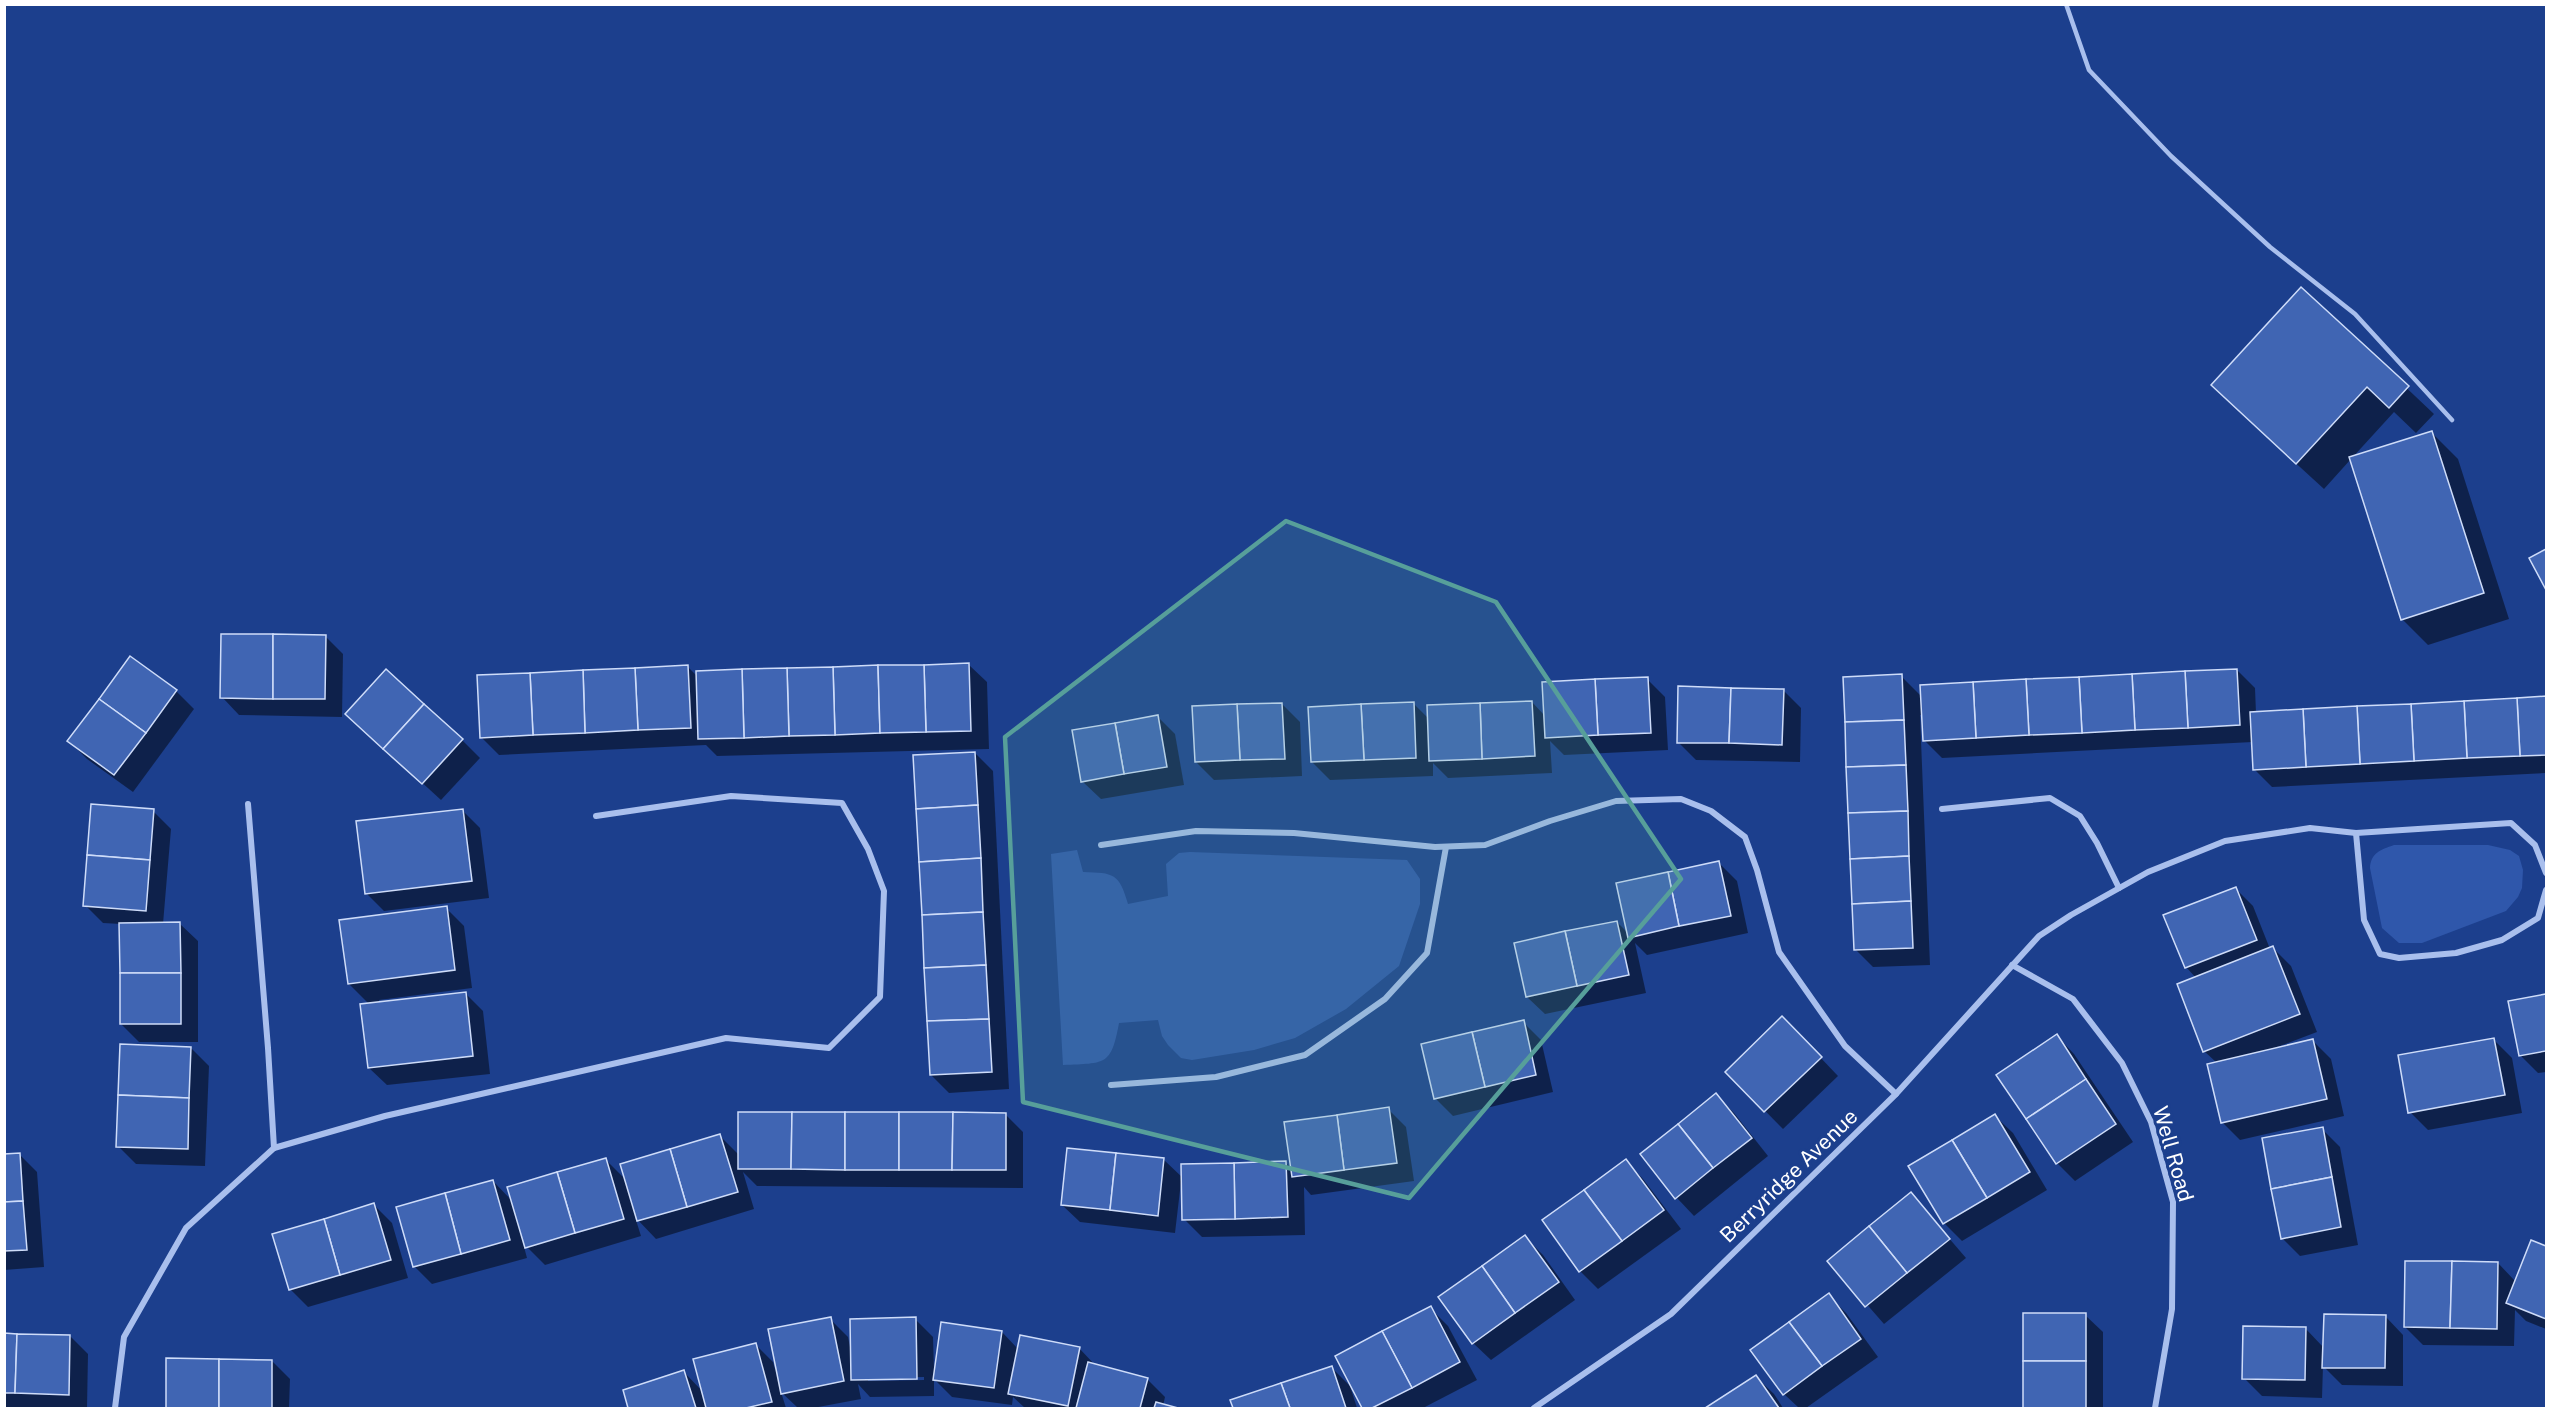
<svg xmlns="http://www.w3.org/2000/svg" width="2551" height="1413" viewBox="0 0 2551 1413" font-family="'Public Sans',sans-serif">
  <style>
    .green { fill: #2f57ab }
    .shadow { fill: #0007; fill-rule: evenodd }
    .building { fill: #4065b3; stroke: #cedcf9; stroke-width: 1.5 }
    .lines { fill: none; stroke-linecap: round; stroke-linejoin: round }
    .lane { stroke: #a9bfed; stroke-width: 4.5 }
    .street { stroke: #a9bfed; stroke-width: 6 }
    .marked { fill: #579f9a; fill-opacity: 0.2; stroke: #579f9a; stroke-width: 4.5; stroke-linejoin: round }
    .labels { text-anchor: middle; stroke-width: 6; stroke-linejoin: round; paint-order: stroke }
    .street-label { font-size: 21px; fill: #fff; stroke: #1c3f8d }
  </style>
  <rect width="100%" height="100%" fill="#1c3f8d"/>
  <g class="green">
    <path d="M2394,845H2488L2510,850L2519,856L2523,870L2522,888L2518,897L2506,911L2422,943H2399L2382,928L2370,868C2371,853 2380,850 2394,845Z"/>
    <path d="M1077,850L1083,872C1114,873 1119,873 1128,904L1168,896L1166,864L1179,853L1190,852L1407,860L1420,879V904L1399,966L1346,1009L1295,1038L1254,1050L1192,1060L1181,1058L1168,1045L1162,1036L1158,1020L1119,1023C1111,1066 1106,1063 1063,1065L1051,854Z"/>
  </g>
  <g class="shadow">
    <polygon points="2302,289 2434,414 2416,433 2394,412 2352,458 2432,433 2458,459 2509,619 2428,645 2402,619 2351,459 2324,489 2239,411"/>
    <polygon points="325,636 343,654 342,717 239,715 222,697"/>
    <polygon points="969,665 987,682 989,749 717,756 706,745 499,755 481,737 688,667 698,677"/>
    <polygon points="2237,670 2255,688 2256,713 2546,698 2546,773 2272,787 2254,769 2253,742 1942,758 1924,740 1923,715 1920,715 1930,965 1873,967 1855,949 1901,676 1922,697"/>
    <polygon points="1647,679 1665,697 1668,750 1564,755 1550,741 1552,773 1448,778 1433,763 1433,776 1330,780 1312,762 1414,704 1429,719 1532,702 1545,716"/>
    <polygon points="1783,690 1801,708 1800,762 1696,760 1678,742"/>
    <polygon points="176,691 194,709 133,792 87,759 69,741"/>
    <polygon points="1282,704 1300,722 1302,776 1214,780 1196,762"/>
    <polygon points="347,714 462,740 480,758 441,800"/>
    <polygon points="1157,716 1175,734 1184,785 1101,799 1083,782"/>
    <polygon points="975,753 993,771 1009,1089 949,1093 931,1075"/>
    <polygon points="462,810 480,828 489,898 384,911 366,893"/>
    <polygon points="153,811 171,829 163,924 180,924 198,941 198,1042 139,1042 121,1024 121,924 103,923 85,905"/>
    <polygon points="1719,863 1737,881 1748,933 1647,955 1635,943 1646,993 1545,1014 1527,997 1617,922 1629,934"/>
    <polygon points="2235,888 2253,906 2270,949 2273,948 2291,966 2317,1032 2277,1047 2278,1049 2313,1041 2331,1059 2344,1116 2240,1140 2222,1122 2217,1063 2204,1051 2196,978 2186,967"/>
    <polygon points="446,908 464,926 472,988 379,1000 379,1003 465,993 483,1011 490,1074 387,1085 369,1068 369,1004 349,984"/>
    <polygon points="2546,995 2546,1072 2538,1073 2520,1055 2510,1002"/>
    <polygon points="1523,1022 1541,1040 1553,1092 1453,1116 1435,1098"/>
    <polygon points="1800,1036 1838,1076 1783,1129 1727,1072"/>
    <polygon points="2057,1036 2074,1054 2133,1142 2075,1181 2057,1163"/>
    <polygon points="2494,1040 2512,1058 2522,1113 2428,1130 2410,1112"/>
    <polygon points="191,1048 209,1066 205,1166 136,1164 118,1146"/>
    <polygon points="1716,1095 1734,1113 1768,1156 1694,1216 1677,1198 1642,1154"/>
    <polygon points="1388,1109 1406,1127 1414,1181 1311,1195 1304,1187 1305,1235 1202,1237 1184,1219 1183,1182 1181,1182 1175,1233 1080,1222 1062,1205 1163,1159 1183,1178 1286,1163 1292,1169"/>
    <polygon points="1005,1114 1023,1132 1023,1188 757,1186 743,1172 754,1209 656,1239 635,1217 641,1236 545,1265 523,1243 527,1258 432,1284 414,1266 493,1181 513,1202 605,1159 626,1180 720,1136 739,1155"/>
    <polygon points="1995,1116 2013,1133 2047,1190 1962,1241 1944,1223 1910,1167"/>
    <polygon points="2322,1129 2340,1147 2358,1245 2300,1256 2282,1238"/>
    <polygon points="4,1145 5,1155 19,1154 37,1172 44,1267 4,1270"/>
    <polygon points="1626,1161 1643,1179 1681,1229 1598,1289 1580,1271"/>
    <polygon points="1911,1194 1966,1258 1884,1324 1829,1261"/>
    <polygon points="374,1205 392,1223 408,1278 308,1307 290,1289"/>
    <polygon points="1525,1237 1543,1255 1575,1300 1491,1360 1473,1343"/>
    <polygon points="2532,1242 2546,1248 2546,1329 2526,1321 2515,1310 2514,1346 2423,1345 2405,1327 2498,1263 2516,1282"/>
    <polygon points="1828,1295 1846,1313 1878,1357 1806,1408 1799,1408 1784,1394"/>
    <polygon points="1430,1308 1448,1326 1477,1380 1423,1408 1364,1408 1337,1357"/>
    <polygon points="2025,1315 2085,1315 2103,1332 2103,1408 2024,1408"/>
    <polygon points="2386,1317 2403,1335 2403,1386 2342,1385 2323,1366 2322,1398 2262,1396 2244,1378 2306,1329 2324,1348"/>
    <path d="M830,1319L848,1337L850,1347L915,1319L933,1337L934,1370L1002,1332L1018,1349L1079,1348L1096,1366L1147,1379L1165,1397L1163,1406L1172,1408H1025L1013,1397L1012,1405L952,1397L934,1379V1396L870,1397L858,1384L861,1399L813,1408H798L781,1392L786,1408H630L624,1391L684,1372L703,1392L755,1344L773,1362L775,1369H778ZM924,1377V1380L868,1381V1378Z"/>
    <polygon points="4,1335 70,1336 88,1354 87,1408 4,1408"/>
    <polygon points="168,1360 272,1361 290,1379 289,1408 167,1408"/>
    <polygon points="1332,1368 1350,1386 1357,1408 1235,1408 1232,1401"/>
    <polygon points="1756,1377 1774,1394 1783,1408 1708,1408"/>
  </g>
  <g class="building">
    <polygon points="2301,287 2409,386 2389,408 2367,387 2296,464 2211,385"/>
    <polygon points="2432,431 2484,593 2401,620 2349,457"/>
    <polygon points="2546,549 2546,590 2529,558"/>
    <polygon points="221,634 273,634 273,699 220,698"/>
    <polygon points="273,634 326,635 325,699 273,699"/>
    <polygon points="130,656 177,690 146,733 99,699"/>
    <polygon points="969,663 971,731 926,732 924,665"/>
    <polygon points="688,665 691,728 638,730 635,668"/>
    <polygon points="878,665 880,733 835,735 833,667"/>
    <polygon points="878,665 924,665 926,732 880,733"/>
    <polygon points="833,667 835,735 789,736 787,668"/>
    <polygon points="635,668 638,730 585,733 583,670"/>
    <polygon points="787,668 789,736 744,738 742,669"/>
    <polygon points="386,669 424,704 383,749 345,714"/>
    <polygon points="742,669 744,738 698,739 696,671"/>
    <polygon points="2237,669 2240,725 2188,728 2185,671"/>
    <polygon points="583,670 585,733 533,735 530,673"/>
    <polygon points="2185,671 2188,728 2135,730 2132,674"/>
    <polygon points="530,673 533,735 480,738 477,675"/>
    <polygon points="1902,674 1904,720 1845,722 1843,677"/>
    <polygon points="2132,674 2135,730 2082,733 2079,677"/>
    <polygon points="1648,677 1651,733 1598,735 1595,679"/>
    <polygon points="2079,677 2082,733 2029,735 2026,679"/>
    <polygon points="1595,679 1598,735 1545,738 1542,682"/>
    <polygon points="2026,679 2029,735 1976,738 1973,682"/>
    <polygon points="1973,682 1976,738 1923,741 1920,685"/>
    <polygon points="1678,686 1731,688 1729,743 1677,743"/>
    <polygon points="1731,688 1784,689 1782,745 1729,743"/>
    <polygon points="2546,696 2546,755 2520,756 2517,698"/>
    <polygon points="2517,698 2520,756 2467,758 2464,701"/>
    <polygon points="99,699 146,733 114,775 67,741"/>
    <polygon points="1532,701 1535,756 1482,759 1480,703"/>
    <polygon points="2464,701 2467,758 2414,761 2411,704"/>
    <polygon points="1414,702 1416,758 1364,760 1361,704"/>
    <polygon points="1282,703 1285,759 1240,760 1237,704"/>
    <polygon points="1480,703 1482,759 1429,761 1427,705"/>
    <polygon points="424,704 463,739 422,784 383,749"/>
    <polygon points="1237,704 1240,760 1195,762 1192,706"/>
    <polygon points="1361,704 1364,760 1311,762 1308,707"/>
    <polygon points="2411,704 2414,761 2360,764 2357,706"/>
    <polygon points="2357,706 2360,764 2306,767 2303,709"/>
    <polygon points="2303,709 2306,767 2253,770 2250,712"/>
    <polygon points="1158,715 1167,767 1124,774 1115,723"/>
    <polygon points="1904,720 1906,765 1846,767 1845,722"/>
    <polygon points="1115,723 1124,774 1081,782 1072,730"/>
    <polygon points="975,752 978,805 916,809 913,755"/>
    <polygon points="1906,765 1908,811 1848,813 1846,767"/>
    <polygon points="91,804 154,809 150,860 87,855"/>
    <polygon points="978,805 981,858 919,862 916,809"/>
    <polygon points="463,809 472,881 365,894 356,821"/>
    <polygon points="1908,811 1909,856 1850,859 1848,813"/>
    <polygon points="87,855 150,860 146,911 83,906"/>
    <polygon points="1909,856 1911,901 1852,904 1850,859"/>
    <polygon points="981,858 983,912 922,915 919,862"/>
    <polygon points="1719,861 1731,916 1679,926 1668,872"/>
    <polygon points="1668,872 1679,926 1628,938 1616,883"/>
    <polygon points="2236,887 2257,940 2185,968 2163,915"/>
    <polygon points="1911,901 1913,948 1854,950 1852,904"/>
    <polygon points="447,906 455,970 348,984 339,920"/>
    <polygon points="983,912 986,965 924,968 922,915"/>
    <polygon points="1617,921 1629,975 1577,986 1565,931"/>
    <polygon points="180,922 181,973 120,973 119,923"/>
    <polygon points="1565,931 1577,986 1526,997 1514,943"/>
    <polygon points="2273,946 2300,1014 2203,1052 2177,984"/>
    <polygon points="986,965 989,1019 927,1021 924,968"/>
    <rect x="120" y="973" width="61" height="51"/>
    <polygon points="466,992 473,1056 368,1068 360,1004"/>
    <polygon points="2546,994 2546,1051 2519,1056 2508,1001"/>
    <polygon points="1782,1016 1822,1057 1764,1112 1725,1072"/>
    <polygon points="989,1019 992,1072 930,1075 927,1021"/>
    <polygon points="1524,1020 1536,1075 1485,1087 1472,1032"/>
    <polygon points="1472,1032 1485,1087 1434,1099 1421,1044"/>
    <polygon points="2057,1034 2086,1079 2026,1119 1996,1075"/>
    <polygon points="2494,1038 2505,1095 2408,1113 2398,1055"/>
    <polygon points="2313,1039 2327,1099 2221,1123 2207,1064"/>
    <polygon points="120,1044 191,1047 189,1098 118,1095"/>
    <polygon points="2086,1079 2116,1124 2056,1164 2026,1119"/>
    <polygon points="1716,1093 1752,1138 1713,1168 1678,1124"/>
    <polygon points="118,1095 189,1098 188,1149 116,1147"/>
    <polygon points="1389,1107 1397,1163 1344,1170 1337,1115"/>
    <polygon points="738,1112 792,1112 791,1169 738,1169"/>
    <polygon points="792,1112 845,1112 845,1170 791,1169"/>
    <rect x="845" y="1112" width="54" height="58"/>
    <polygon points="899,1112 953,1112 952,1170 899,1170"/>
    <polygon points="953,1112 1006,1113 1006,1170 952,1170"/>
    <polygon points="1995,1114 2030,1172 1987,1198 1952,1140"/>
    <polygon points="1337,1115 1344,1170 1292,1177 1284,1122"/>
    <polygon points="1678,1124 1713,1168 1675,1199 1640,1154"/>
    <polygon points="2323,1127 2332,1177 2271,1189 2262,1138"/>
    <polygon points="720,1134 738,1192 687,1207 670,1149"/>
    <polygon points="1952,1140 1987,1198 1943,1224 1908,1166"/>
    <polygon points="1067,1148 1116,1153 1110,1210 1061,1205"/>
    <polygon points="670,1149 687,1207 637,1221 620,1164"/>
    <polygon points="20,1153 23,1201 4,1202 4,1154"/>
    <polygon points="1116,1153 1164,1158 1158,1216 1110,1210"/>
    <polygon points="606,1158 624,1219 575,1233 557,1172"/>
    <polygon points="1626,1159 1664,1210 1622,1241 1584,1190"/>
    <polygon points="1286,1161 1288,1217 1235,1219 1234,1163"/>
    <polygon points="1234,1163 1235,1219 1182,1220 1181,1164"/>
    <polygon points="557,1172 575,1233 525,1248 507,1187"/>
    <polygon points="2332,1177 2341,1227 2281,1239 2271,1189"/>
    <polygon points="493,1180 510,1240 461,1254 445,1193"/>
    <polygon points="1584,1190 1622,1241 1579,1272 1542,1220"/>
    <polygon points="1911,1192 1950,1239 1907,1273 1869,1226"/>
    <polygon points="445,1193 461,1254 413,1267 396,1207"/>
    <polygon points="23,1201 27,1250 4,1251 4,1202"/>
    <polygon points="374,1203 391,1260 340,1275 324,1219"/>
    <polygon points="324,1219 340,1275 289,1290 272,1234"/>
    <polygon points="1869,1226 1907,1273 1865,1307 1827,1261"/>
    <polygon points="1525,1235 1559,1282 1515,1313 1482,1266"/>
    <polygon points="2531,1240 2546,1246 2546,1319 2506,1303"/>
    <polygon points="2405,1261 2452,1261 2450,1328 2404,1327"/>
    <polygon points="2452,1261 2498,1262 2497,1329 2450,1328"/>
    <polygon points="1482,1266 1515,1313 1472,1344 1438,1297"/>
    <polygon points="1829,1293 1861,1339 1822,1366 1789,1322"/>
    <polygon points="1431,1306 1460,1362 1412,1388 1382,1331"/>
    <rect x="2023" y="1313" width="63" height="48"/>
    <polygon points="2324,1314 2386,1315 2385,1368 2322,1368"/>
    <polygon points="831,1317 844,1381 781,1394 768,1329"/>
    <polygon points="916,1317 917,1379 851,1380 850,1319"/>
    <polygon points="941,1322 1002,1331 994,1388 933,1380"/>
    <polygon points="1789,1322 1822,1366 1783,1395 1750,1350"/>
    <polygon points="2243,1326 2306,1327 2305,1380 2242,1379"/>
    <polygon points="1382,1331 1412,1388 1372,1408 1362,1408 1335,1356"/>
    <polygon points="4,1333 17,1334 15,1393 4,1393"/>
    <polygon points="17,1334 70,1335 69,1395 15,1393"/>
    <polygon points="1020,1335 1080,1347 1068,1406 1008,1394"/>
    <polygon points="756,1343 772,1402 746,1408 706,1408 693,1359"/>
    <polygon points="166,1358 219,1359 219,1408 166,1408"/>
    <polygon points="219,1359 272,1360 272,1408 219,1408"/>
    <rect x="2023" y="1361" width="63" height="47"/>
    <polygon points="1088,1362 1148,1378 1140,1408 1076,1408"/>
    <polygon points="1332,1366 1346,1408 1290,1408 1281,1383"/>
    <polygon points="684,1370 696,1408 628,1408 623,1390"/>
    <polygon points="1756,1375 1779,1408 1705,1408"/>
    <polygon points="1281,1383 1290,1408 1233,1408 1230,1400"/>
    <polygon points="1156,1402 1178,1408 1154,1408"/>
  </g>
  <g class="lines">
    <polyline class="lane" points="2066,4 2089,70 2171,156 2270,247 2355,314 2452,420"/>
    <g class="street">
      <polyline points="1942,809 2050,798 2080,816 2097,843 2119,888"/>
      <polyline points="2356,833 2364,920 2380,954 2399,958 2456,953 2502,940 2538,918 2546,890"/>
      <polyline points="1101,845 1196,831 1294,833 1435,847 1485,845 1550,821 1616,801 1681,799 1711,811 1745,837 1757,870 1779,952 1845,1046 1896,1094"/>
      <polyline points="2012,965 2073,999 2122,1063 2151,1122 2173,1202 2172,1309 2155,1408"/>
      <polyline points="1111,1085 1216,1077 1305,1055 1385,999 1427,953 1446,847"/>
      <polyline points="274,1148 385,1116 726,1038 829,1048 880,997 884,891 868,849 842,803 731,796 596,816"/>
      <polyline points="115,1408 124,1337 186,1228 274,1148 268,1048 248,804"/>
      <polyline points="1534,1408 1671,1314 1896,1094 2039,936 2071,915 2148,872 2225,841 2310,828 2356,833 2511,823 2535,845 2546,873"/>
    </g>
  </g>
  <path class="marked" d="M1286,521L1496,602L1681,879L1409,1198L1023,1102L1005,737Z"/>
  <g class="labels">
    <g class="street-label">
      <text transform="translate(2173 1154) rotate(74)" y="7">Well Road</text>
      <text transform="translate(1789 1176) rotate(-44)" y="7">Berryridge Avenue</text>
    </g>
  </g>
  <rect width="2551" height="1413" fill="none" stroke="#ffffff" stroke-width="12"/>
</svg>
